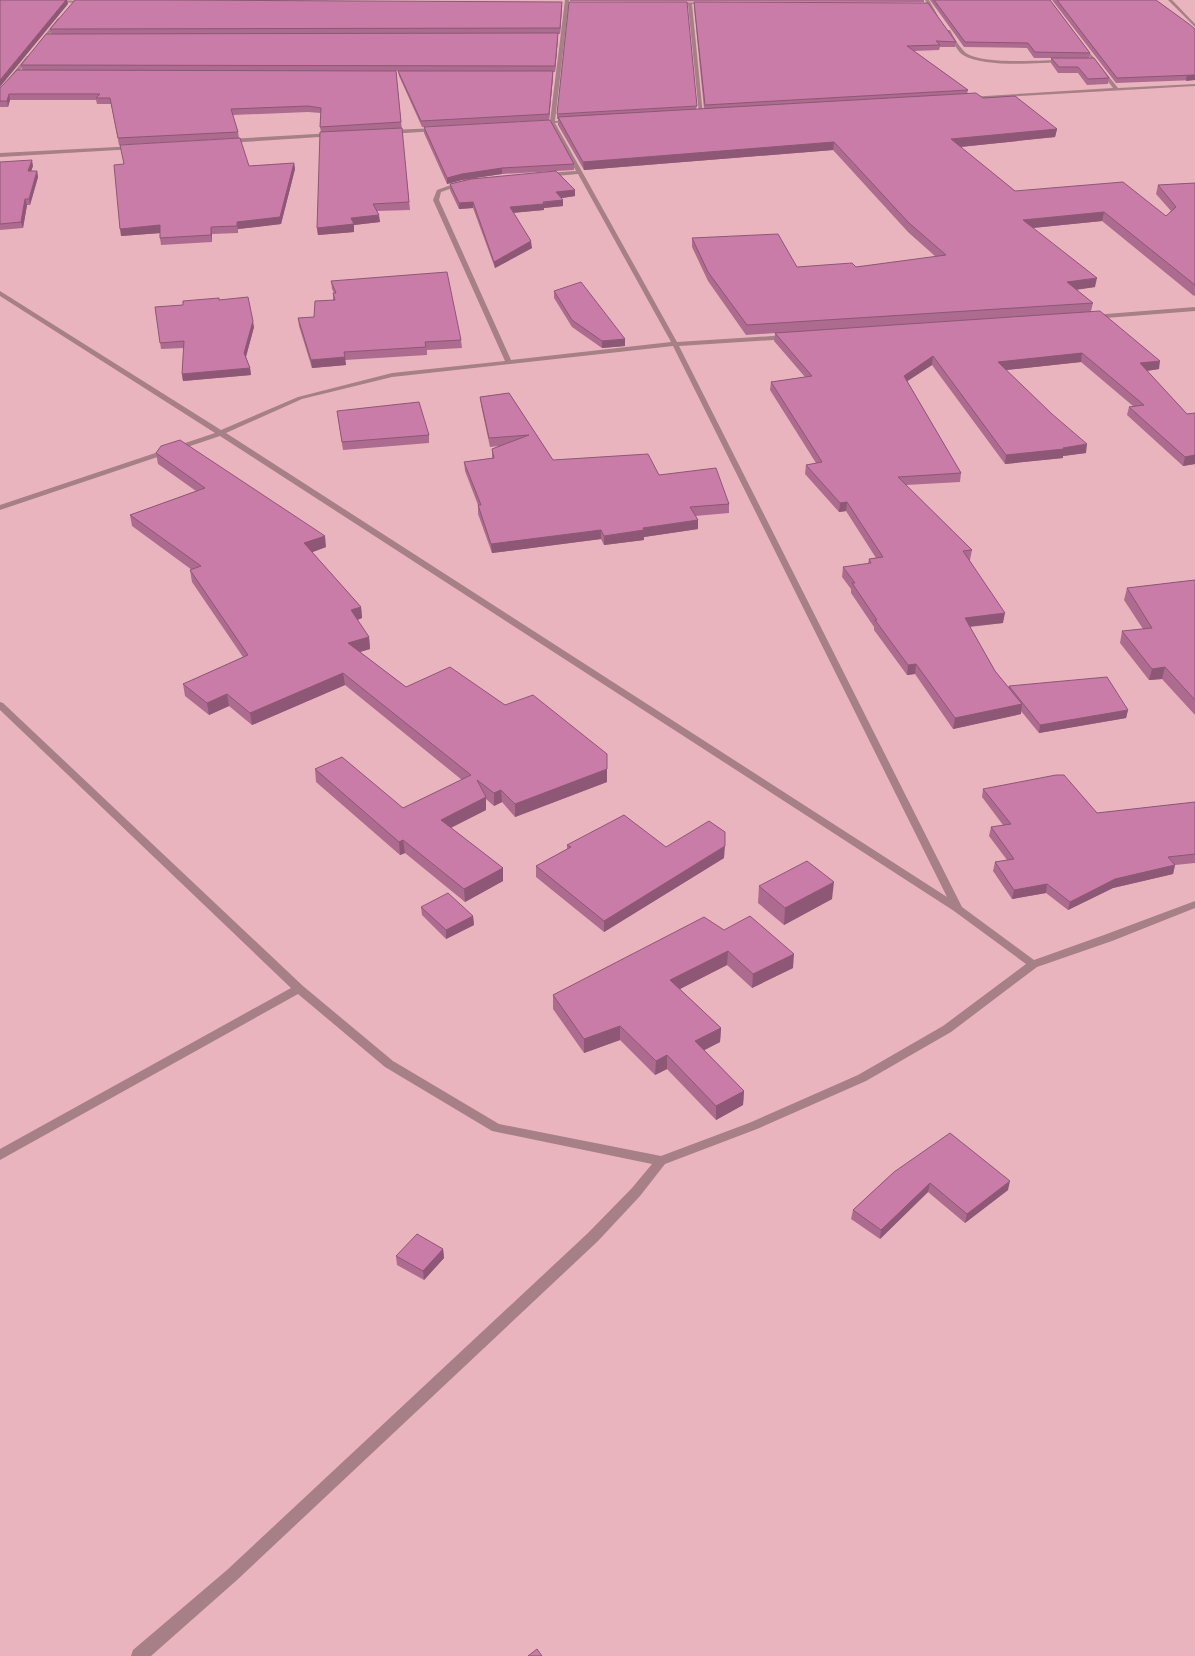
<svg xmlns="http://www.w3.org/2000/svg" width="1195" height="1656" viewBox="0 0 1195 1656" font-family="Montserrat,sans-serif">
  <style>
    .lines { fill: none; stroke-linecap: round; stroke-linejoin: round }
    .minor { fill: #a67f87; fill-rule: evenodd }
    .wall { fill: #ad6b90 }
    .shaded-wall { fill: #8d5775 }
    .building { fill: #c97ca7; stroke: #8d5775 }
  </style>
  <rect width="100%" height="100%" fill="#eab4be"/>
  <g class="lines">
    <g class="minor">
      <polygon points="52,0 85,1 87,2 85,3 53,2 51,1"/>
      <path d="M565,0H569L555,121L571,120L573,121L555,123L677,342L788,335L791,337L788,339L679,346L962,907L1034,960L1104,935L1195,901V908L1112,941L1037,967L951,1032L866,1081L757,1129L665,1164L640,1196L598,1241L237,1580L151,1656H131L133,1650L227,1570L588,1233L632,1188L652,1164L492,1131L385,1067L298,994L0,1160V1149L291,988L0,710V702L3,703L303,986L393,1061L499,1124L661,1156L749,1123L858,1075L943,1026L1026,964L954,911L220,436L0,510V505L215,433L0,296V291L221,430L298,397L392,373L505,361L433,200L437,190L462,181L465,183L464,184L441,192L439,200L511,360L671,342L578,174L545,177L542,175L545,173L576,171L550,124H539L537,123L550,121ZM673,346L947,897L226,433L302,399L392,377Z"/>
      <polygon points="925,0 929,0 938,16 936,16"/>
      <polygon points="1168,0 1172,0 1195,24 1195,27"/>
      <polygon points="672,2 709,3 692,4 703,115 699,114 688,4 673,4"/>
      <polygon points="58,18 61,19 41,45 37,45"/>
      <path d="M946,30H950C954,37 959,47 966,53C984,65 1041,60 1064,60L1066,61L1064,62C1039,63 984,68 963,55C958,52 955,45 952,40C950,37 947,33 946,30Z"/>
      <polygon points="1082,43 1118,88 1195,84 1195,86 970,99 968,98 970,97 1113,88 1080,44"/>
      <polygon points="27,56 31,57 0,93 0,89"/>
      <polygon points="439,128 440,129 437,131 389,134 386,132 389,130"/>
      <polygon points="333,133 335,134 335,136 228,143 225,141 228,139"/>
      <polygon points="136,146 137,147 134,149 0,157 0,153"/>
      <polygon points="1195,307 1195,311 1093,319 1090,317 1093,315"/>
    </g>
  </g>
  <g class="wall">
    <polygon points="570,0 924,0 924,2 570,1"/>
    <polygon points="930,0 1050,0 1090,53 1089,58 1109,78 1108,84 1087,85 1078,73 1058,73 1051,63 1051,58 1034,58 1027,48 964,47"/>
    <polygon points="1052,0 1156,0 1195,80 1116,83"/>
    <polygon points="694,2 956,42 955,47 940,47 939,50 914,51 968,90 967,94 983,98 1057,129 1055,137 960,147 1015,191 1166,216 1171,211 1156,194 1158,185 1195,183 1195,295 1194,296 1102,221 1033,228 1095,287 1076,290 1093,303 1091,311 1159,369 1147,371 1187,414 1195,413 1195,464 1183,466 1127,415 1129,407 1133,406 1081,362 1006,370 1086,453 1063,456 1063,458 1005,464 932,365 907,381 961,473 960,482 906,485 972,550 970,560 969,560 1003,623 970,627 995,671 1008,687 1009,686 1128,710 1126,718 1039,733 1021,711 1021,714 953,729 915,674 907,675 874,630 874,627 851,593 851,589 842,577 843,567 868,564 869,559 876,558 846,511 839,512 805,474 806,465 816,463 770,390 771,382 805,377 774,341 775,333 746,335 708,281 692,247 692,238 797,267 856,267 936,257 908,232 833,150 584,170 558,125 558,119 557,119 557,114 697,106 696,109 704,109 694,7"/>
    <polygon points="562,6 560,34 558,34 558,38 555,72 553,72 553,76 549,120 422,127 399,76 398,71 396,71 410,210 377,211 380,222 354,225 354,232 318,235 317,228 321,132 320,127 321,113 308,112 233,115 238,132 239,138 119,145 111,104 97,104 96,100 10,100 8,107 0,107 0,88 22,70 21,65 51,34 50,29"/>
    <polygon points="424,127 574,164 574,170 502,174 474,178 575,190 575,196 561,198 563,206 544,208 544,210 513,213 532,248 495,268 473,208 459,209 450,190 450,184 469,179 462,180 447,184 424,133"/>
    <polygon points="0,162 33,166 31,171 37,171 38,177 30,205 27,205 23,228 0,230"/>
    <polygon points="294,163 295,169 281,224 238,229 238,233 212,234 212,242 161,245 160,238 160,233 121,236 249,166"/>
    <polygon points="331,281 461,340 462,348 427,350 427,355 345,360 346,365 312,368 299,326 298,318 314,317 333,300 333,293 334,293 332,289"/>
    <polygon points="554,291 625,339 625,346 602,348 572,327 554,298"/>
    <polygon points="220,300 254,327 246,357 250,368 251,375 183,381 182,374 184,348 161,349 155,307 183,305"/>
    <polygon points="509,393 553,460 659,475 729,504 729,513 695,516 698,520 698,529 644,537 644,540 604,545 601,539 492,553 478,514 478,505 465,471 464,462 492,458 492,449 499,446 490,447 481,405 480,397"/>
    <polygon points="337,411 429,435 429,443 343,450"/>
    <polygon points="156,453 326,547 312,552 361,607 362,618 357,620 369,637 370,649 360,652 406,687 607,782 515,817 502,802 494,806 486,799 486,810 451,828 503,868 503,881 465,902 405,853 400,855 316,782 315,769 403,808 462,780 345,685 252,725 229,706 209,715 185,696 183,684 243,657 192,582 190,570 192,570 132,526 130,515 196,491 158,464"/>
    <polygon points="1195,580 1195,715 1162,679 1149,680 1120,643 1122,631 1143,629 1124,600 1127,588"/>
    <polygon points="983,789 1097,813 1195,802 1195,863 1175,865 1173,874 1113,888 1068,910 1046,893 1012,899 993,871 995,862 1007,860 989,836 991,827 1003,825 982,797"/>
    <polygon points="567,845 666,847 724,858 604,932 536,877 536,866 567,849"/>
    <polygon points="759,886 832,899 784,925 758,903"/>
    <polygon points="421,907 473,916 474,925 446,939 422,915"/>
    <polygon points="724,930 793,968 752,988 727,965 680,989 721,1028 720,1042 704,1050 744,1091 743,1105 716,1120 667,1069 655,1075 620,1040 584,1053 553,1009 553,995"/>
    <polygon points="894,1172 1008,1190 965,1223 928,1192 880,1239 851,1219 853,1210"/>
    <polygon points="443,1249 444,1258 424,1280 397,1265 396,1256"/>
  </g>
  <g class="shaded-wall">
    <polygon points="66,0 67,0 68,4 0,87 0,80"/>
    <polygon points="562,2 562,6 560,34 560,28"/>
    <polygon points="558,33 558,38 555,72 555,66"/>
    <polygon points="553,71 553,76 549,120 549,114"/>
    <polygon points="1187,75 1195,75 1195,80 1186,81"/>
    <polygon points="9,94 10,100 8,107 7,101"/>
    <polygon points="1057,129 1055,137 950,148 951,139"/>
    <polygon points="834,142 833,150 584,170 583,162"/>
    <polygon points="32,160 33,166 29,177 28,171"/>
    <polygon points="294,163 295,169 281,224 238,229 238,233 237,222"/>
    <polygon points="502,168 502,174 462,180 447,184 447,178 462,174"/>
    <polygon points="37,171 38,177 30,205 29,199"/>
    <polygon points="575,190 575,196 556,199 556,192"/>
    <polygon points="25,199 27,205 23,228 21,222"/>
    <polygon points="563,200 563,206 544,208 544,210 510,213 510,207"/>
    <polygon points="473,202 473,208 459,209 459,203"/>
    <polygon points="1104,212 1102,221 1022,229 1023,220"/>
    <polygon points="379,215 380,222 354,225 354,232 318,235 317,228 351,218"/>
    <polygon points="160,225 161,233 121,236 120,229"/>
    <polygon points="211,227 212,234 212,242 211,235"/>
    <polygon points="531,241 532,248 495,268 494,262"/>
    <polygon points="1097,278 1095,287 1065,291 1067,282"/>
    <polygon points="253,321 254,327 245,360 244,353"/>
    <polygon points="625,339 625,346 602,348 602,341"/>
    <polygon points="1082,353 1081,362 996,371 998,362"/>
    <polygon points="933,356 932,365 903,384 904,376"/>
    <polygon points="345,357 346,365 312,368 311,360"/>
    <polygon points="1160,361 1159,369 1138,372 1140,363"/>
    <polygon points="250,368 251,375 183,381 182,374"/>
    <polygon points="1087,444 1086,453 1063,456 1063,458 1005,464 1006,455"/>
    <polygon points="1195,455 1195,464 1183,466 1185,457"/>
    <polygon points="847,502 846,511 839,512 840,503"/>
    <polygon points="698,520 698,529 644,537 644,540 604,545 604,536 643,528"/>
    <polygon points="601,530 601,539 492,553 491,544"/>
    <polygon points="325,536 326,547 305,555 304,543"/>
    <polygon points="361,607 362,618 352,622 351,610"/>
    <polygon points="1005,613 1003,623 964,627 965,618"/>
    <polygon points="369,637 370,649 349,655 348,643"/>
    <polygon points="916,664 915,674 907,675 908,665"/>
    <polygon points="1165,667 1162,679 1149,680 1152,669"/>
    <polygon points="343,673 345,685 252,725 250,713"/>
    <polygon points="227,694 229,706 209,715 207,703"/>
    <polygon points="1022,704 1021,714 953,729 955,718"/>
    <polygon points="1128,710 1126,718 1039,733 1040,725"/>
    <polygon points="607,769 607,782 515,817 515,804"/>
    <polygon points="501,790 502,802 494,806 494,793"/>
    <polygon points="486,797 486,810 442,832 441,820"/>
    <polygon points="403,840 405,853 400,855 399,842"/>
    <polygon points="725,846 724,858 604,932 604,921"/>
    <polygon points="1175,865 1173,874 1113,888 1068,910 1070,902 1115,879"/>
    <polygon points="503,868 503,881 465,902 464,889"/>
    <polygon points="834,882 832,899 784,925 785,908"/>
    <polygon points="1047,884 1046,893 1012,899 1014,890"/>
    <polygon points="473,916 474,925 446,939 446,930"/>
    <polygon points="728,951 727,965 670,994 670,980"/>
    <polygon points="794,954 793,968 752,988 753,974"/>
    <polygon points="620,1026 620,1040 584,1053 584,1039"/>
    <polygon points="721,1028 720,1042 695,1055 695,1041"/>
    <polygon points="667,1055 667,1069 655,1075 656,1061"/>
    <polygon points="744,1091 743,1105 716,1120 716,1106"/>
    <polygon points="1010,1181 1008,1190 965,1223 967,1214"/>
    <polygon points="930,1183 928,1192 880,1239 881,1230"/>
    <polygon points="443,1249 444,1258 424,1280 423,1271"/>
  </g>
  <g class="building">
    <polygon points="0,0 66,0 0,80"/>
    <polygon points="75,0 163,0 562,2 560,28 50,29"/>
    <polygon points="934,0 1050,0 1090,53 1035,52 1028,43 965,42"/>
    <polygon points="1057,0 1156,0 1189,24 1195,29 1195,75 1117,78"/>
    <polygon points="569,2 687,2 697,106 557,114"/>
    <polygon points="694,2 928,3 956,42 936,41 940,45 907,46 968,90 705,105"/>
    <polygon points="558,33 555,66 21,65 46,34"/>
    <polygon points="1051,58 1094,58 1109,78 1088,79 1078,67 1059,67"/>
    <polygon points="17,70 396,71 401,122 320,127 321,108 308,106 231,109 238,132 118,138 110,98 96,98 100,94 9,94 7,101 0,101 0,88"/>
    <polygon points="398,71 553,71 549,114 421,121"/>
    <polygon points="976,93 983,98 1015,96 1057,129 951,139 1015,191 1123,182 1166,216 1176,207 1158,185 1195,183 1195,285 1104,212 1023,220 1097,278 1067,282 1093,303 747,325 708,272 692,238 778,234 797,267 852,263 856,267 946,255 909,223 834,142 583,162 558,117"/>
    <polygon points="550,120 574,164 502,168 462,174 447,178 424,127"/>
    <polygon points="402,128 409,202 373,204 379,215 351,218 354,224 317,228 320,132"/>
    <polygon points="240,138 249,166 294,163 280,217 237,222 237,226 211,227 211,235 160,238 160,225 120,229 114,165 124,164 120,145"/>
    <polygon points="32,160 28,171 37,171 29,199 25,199 21,222 0,224 0,162"/>
    <polygon points="556,171 575,190 556,192 563,200 543,202 544,204 510,207 531,241 494,262 473,202 459,203 450,184 471,179"/>
    <polygon points="447,272 461,340 425,342 426,347 344,352 345,357 311,360 298,318 314,317 315,301 335,300 333,293 336,293 331,281"/>
    <polygon points="581,282 625,339 602,341 572,320 554,291"/>
    <polygon points="248,297 253,321 244,353 250,368 182,374 184,341 160,343 155,307 183,305 183,301 219,298 219,300"/>
    <polygon points="1100,311 1160,361 1140,363 1187,414 1195,413 1195,455 1185,457 1129,407 1144,405 1082,353 998,362 1052,414 1087,444 1063,448 1064,449 1006,455 933,356 904,376 961,473 898,477 972,550 963,551 1005,613 965,618 995,671 1022,704 955,718 916,664 908,665 875,620 877,620 852,583 855,583 843,567 871,563 869,559 883,557 847,502 840,503 806,465 822,462 771,382 812,376 775,333"/>
    <polygon points="509,393 553,460 648,454 659,475 716,468 729,504 690,507 698,520 643,528 644,530 604,536 601,530 491,544 478,505 481,505 464,462 494,458 492,449 529,435 489,438 480,397"/>
    <polygon points="419,402 429,435 342,442 337,411"/>
    <polygon points="180,440 325,536 304,543 361,607 351,610 369,637 348,643 406,687 450,667 505,705 533,695 607,754 607,769 515,804 501,790 494,793 477,780 486,797 441,820 503,868 464,889 403,840 399,842 315,769 342,757 403,808 471,775 343,673 250,713 227,694 207,703 183,684 248,655 190,570 201,566 130,515 205,488 156,453 161,446"/>
    <polygon points="1195,580 1195,700 1165,667 1152,669 1122,631 1152,628 1127,588"/>
    <polygon points="1107,677 1128,710 1040,725 1009,686"/>
    <polygon points="1056,775 1064,775 1097,813 1195,802 1195,854 1168,857 1175,865 1115,879 1070,902 1047,884 1014,890 995,862 1014,859 991,827 1011,824 983,789"/>
    <polygon points="624,815 666,847 709,821 725,832 725,846 604,921 536,866 571,847 567,845"/>
    <polygon points="807,861 834,882 785,908 759,886"/>
    <polygon points="448,893 473,916 446,930 421,907"/>
    <polygon points="750,916 794,954 753,974 728,951 670,980 721,1028 695,1041 744,1091 716,1106 667,1055 656,1061 620,1026 584,1039 553,995 704,917 724,930"/>
    <polygon points="950,1133 1010,1181 967,1214 930,1183 881,1230 853,1210 894,1172"/>
    <polygon points="417,1234 443,1249 423,1271 396,1256"/>
    <polygon points="537,1649 542,1656 528,1656"/>
  </g>
</svg>
